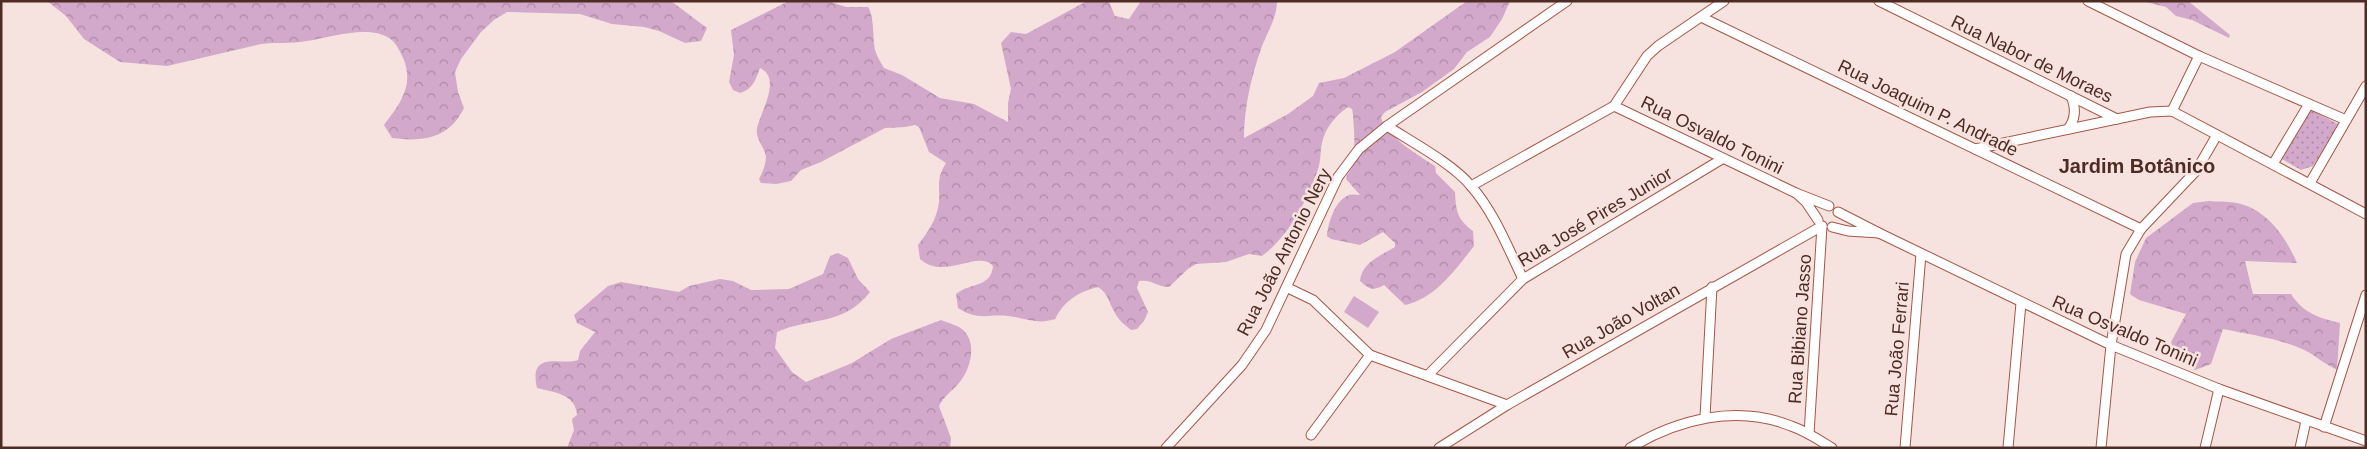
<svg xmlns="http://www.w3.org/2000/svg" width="2367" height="449" viewBox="0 0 2367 449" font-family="Helvetica,sans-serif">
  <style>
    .grass { fill: url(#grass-dots) }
    .forest { fill: url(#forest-crowns) }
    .garden { fill: #d2a9ca }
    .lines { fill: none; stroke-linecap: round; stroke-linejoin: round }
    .street-casing { stroke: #a65646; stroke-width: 11 }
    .street { stroke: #fff; stroke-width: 9 }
    .labels { text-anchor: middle; stroke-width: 5; stroke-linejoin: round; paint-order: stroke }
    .street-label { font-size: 18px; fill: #4e2b23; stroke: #f6e3df }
    .quarter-label { font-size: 20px; font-weight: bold; fill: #4e2b23; stroke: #f6e3df }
  </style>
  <defs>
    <pattern id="grass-dots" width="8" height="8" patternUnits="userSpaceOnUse" patternTransform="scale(1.25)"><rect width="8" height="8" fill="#d2a9ca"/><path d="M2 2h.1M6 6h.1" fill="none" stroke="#ad8aa4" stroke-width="1.8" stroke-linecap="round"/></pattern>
    <pattern id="forest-crowns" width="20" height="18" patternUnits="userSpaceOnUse" patternTransform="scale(1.25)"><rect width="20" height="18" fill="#d2a9ca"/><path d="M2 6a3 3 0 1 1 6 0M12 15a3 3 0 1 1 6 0" fill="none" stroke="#ad8aa4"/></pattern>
  </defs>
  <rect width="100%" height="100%" fill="#f6e3df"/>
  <polygon class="grass" points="2309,109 2340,125 2313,166 2301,170 2280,158"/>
  <g class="forest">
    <path d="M47,1H671L707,28L701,41L685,43L659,31L644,27L612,24L580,14L507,12L494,20L481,32L461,59L455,72L458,92L464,108C449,139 423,142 392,138L384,125C399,105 414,87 404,60C400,52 397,43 389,38C368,24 329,38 306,41C291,44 276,42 261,44L167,66L120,62L84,39L66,16Z"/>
    <path d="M789,1H828L846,7H868C874,14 873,40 875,50C877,57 881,63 884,68L902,75L940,98L974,104L1008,122V103L1011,89L1001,43L1011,32L1026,34L1087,1L1109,2L1115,16L1129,19L1141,1H1277C1277,19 1266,34 1261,49C1251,77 1244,109 1244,138L1288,114L1313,96L1319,83L1344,78L1395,52L1467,1H1510L1502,19L1490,37L1467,52L1454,69L1422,92L1385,112L1381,117C1384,135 1421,157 1435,166L1436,173L1455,192C1456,211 1457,219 1473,231L1474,246C1455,270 1436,298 1405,305L1384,285C1373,291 1370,290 1360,281C1362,262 1380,256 1395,247V243L1383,232L1360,245L1331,239L1327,236C1328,223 1335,200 1349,195C1352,194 1357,195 1360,195L1346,179C1347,173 1351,171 1353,165C1356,159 1354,116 1352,109L1348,107C1336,115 1325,128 1322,143C1320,152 1321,161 1318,169C1307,201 1289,236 1262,256L1249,254L1226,262L1196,264L1188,269L1169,287C1156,287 1153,279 1139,281L1137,288L1148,312L1144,321L1137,329L1131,330C1125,325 1119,321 1115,313C1108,302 1109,294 1098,287C1078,292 1064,301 1055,319C1038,325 1026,318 1008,316C987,314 978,321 958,308L956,294C971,282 991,288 993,266C978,249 944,281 920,259L918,245C928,232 937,219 939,202C940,185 936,179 946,163L929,152L919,127L915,125L905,127L885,128L821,162L801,170L791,181L776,184L761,183L759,179C762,173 766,165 766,157C765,147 755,139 757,128C761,111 782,78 760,68C755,81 753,89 740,93L733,90L729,82L734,55L731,30Z"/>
    <polygon points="2142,1 2188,1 2230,35 2229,38 2192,20 2176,16 2166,7"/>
    <path d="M2209,201C2219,202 2231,201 2241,204C2268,211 2287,239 2297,263L2245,261L2253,294H2291C2303,313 2319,318 2340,323L2337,370C2327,365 2319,359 2310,353C2284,339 2252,335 2223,329L2211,364L2195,370L2178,361L2171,342L2186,314L2139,300L2130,294L2135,262L2146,238L2193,203Z"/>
    <path d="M838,253L848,258L858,279L870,292C844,326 811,317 777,332L775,348L792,372L806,382L852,363L891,339L941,320C948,323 961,326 965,332C977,346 970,370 959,383C952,391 944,396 939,406L951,438L950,448H567L574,430L572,419L577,415C576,394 553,392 537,388C528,349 562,366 578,360L580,351L595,332L577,323L574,315L608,286L621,282L679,292L689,286L720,279L733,281L751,290L789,289L823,274L830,256Z"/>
  </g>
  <polygon class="garden" points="1354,296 1379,312 1368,328 1344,312"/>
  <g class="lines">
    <defs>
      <g id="street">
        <polyline points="1879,1 2117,119"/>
        <polyline points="2088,1 2199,56 2346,120"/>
        <polyline points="1701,17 2141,229"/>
        <polyline points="1614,106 1796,193"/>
        <polyline points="2172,111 2366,214"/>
        <polyline points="2172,111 2199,56"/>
        <path d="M1387,126C1412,142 1453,164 1471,186C1494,212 1508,248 1523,279"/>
        <path d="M2068,129C2076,119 2076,108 2071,96"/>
        <polyline points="1975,149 2150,112 2172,111"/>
        <polyline points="2273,164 2309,104"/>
        <polyline points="2310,183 2366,86"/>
        <polyline points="1471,186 1614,106 1647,56 1658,46 1724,1"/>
        <polyline points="1818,220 1806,202 1796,193 1829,206"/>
        <polyline points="1832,227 1848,231 1879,233 1838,212"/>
        <polyline points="1879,233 2111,345 2219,389 2366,441"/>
        <polyline points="1288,288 1313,300 1370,355 1507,405"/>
        <polyline points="1428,375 1523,279 1722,159"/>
        <polyline points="1705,417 1712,287"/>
        <polyline points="2324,427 2366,295"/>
        <polyline points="1809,434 1822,226"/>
        <polyline points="1311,435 1370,355"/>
        <polyline points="1166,448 1242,365 1266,330 1338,177 1359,149 1387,126 1567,1"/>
        <polyline points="1439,448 1507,405 1822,226"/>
        <path d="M1630,448C1678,419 1737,404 1791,426C1806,431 1819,440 1832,448"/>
        <polyline points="1905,448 1921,254"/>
        <polyline points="2008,448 2021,303"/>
        <polyline points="2101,448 2111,345 2126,254 2141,229 2196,171 2217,135"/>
        <polyline points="2205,448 2219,389"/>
        <polyline points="2300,448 2306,421"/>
      </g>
    </defs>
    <use href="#street" class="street-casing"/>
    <use href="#street" class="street"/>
  </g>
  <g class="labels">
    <g class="street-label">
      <text transform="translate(2032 59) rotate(26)" y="6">Rua Nabor de Moraes</text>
      <text transform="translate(1928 108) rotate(26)" y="6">Rua Joaquim P. Andrade</text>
      <text transform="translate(1712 135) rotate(26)" y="6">Rua Osvaldo Tonini</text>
      <text transform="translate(1595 217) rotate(-31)" y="6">Rua José Pires Junior</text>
      <text transform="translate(1284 252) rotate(-63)" y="6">Rua João Antonio Nery</text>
      <text transform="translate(1621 321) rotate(-30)" y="6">Rua João Voltan</text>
      <text transform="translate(1800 329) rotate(-86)" y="6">Rua Bibiano Jasso</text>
      <text transform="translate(2125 331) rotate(23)" y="6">Rua Osvaldo Tonini</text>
      <text transform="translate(1897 349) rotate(-85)" y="6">Rua João Ferrari</text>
    </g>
    <g class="quarter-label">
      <text x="2137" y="173">Jardim Botânico</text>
    </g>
  </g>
  <rect width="2367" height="449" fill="none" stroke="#4e2b23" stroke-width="5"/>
</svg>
